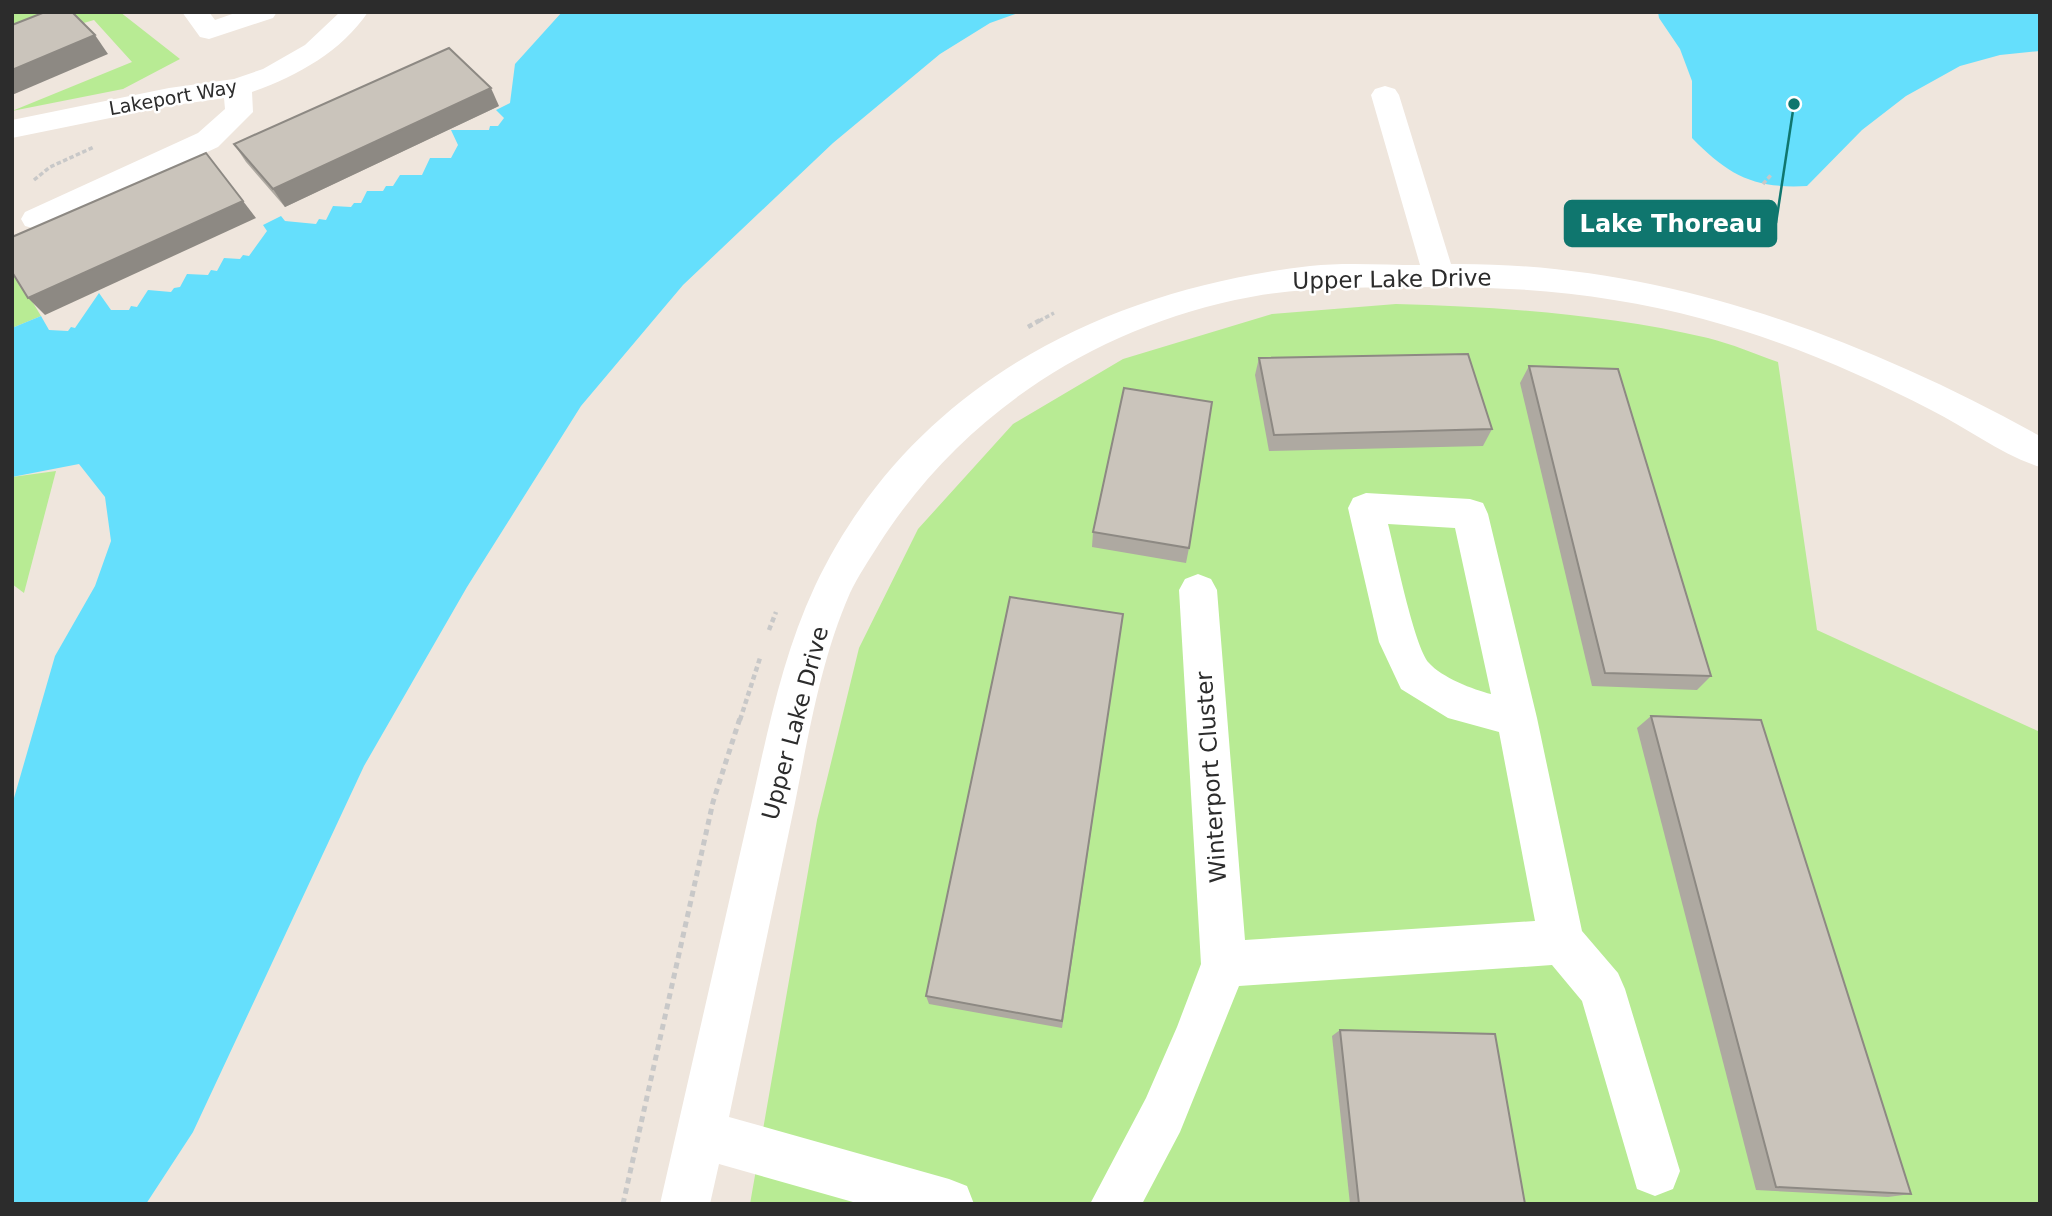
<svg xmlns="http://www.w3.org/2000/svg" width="2052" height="1216" viewBox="0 0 2052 1216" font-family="'DejaVu Sans',sans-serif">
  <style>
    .green { fill: #b8eb94 }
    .water { fill: #65dffc }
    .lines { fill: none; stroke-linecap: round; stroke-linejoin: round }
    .path-far2 { stroke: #c8c8c8; stroke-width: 3.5; stroke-dasharray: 4.5 2.5; stroke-linecap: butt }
    .path-far1 { stroke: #c8c8c8; stroke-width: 4.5; stroke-dasharray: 5 3.5; stroke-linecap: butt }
    .path { stroke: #c8c8c8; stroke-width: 5; stroke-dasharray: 6 4.5; stroke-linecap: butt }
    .minor { fill: #fff; fill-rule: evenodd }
    .wall { fill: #aea9a1 }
    .shaded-wall { fill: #8d8983 }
    .building { fill: #cac4bb; stroke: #8d8983; stroke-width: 2 }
    .labels { text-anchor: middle; stroke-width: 5; stroke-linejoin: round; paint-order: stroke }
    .far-street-label { font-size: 19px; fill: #2c2c2c; stroke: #fff }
    .street-label { font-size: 23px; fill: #2c2c2c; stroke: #fff }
    .leader { fill: none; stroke: #0f766e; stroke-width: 2.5 }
    .callout-dot { fill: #0f766e; stroke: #fff; stroke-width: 2.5 }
    .callout { fill: #0f766e; stroke: #0f766e; stroke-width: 2.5 }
    .callout-label { font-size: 24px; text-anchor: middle; font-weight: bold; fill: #fff }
  </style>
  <rect width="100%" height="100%" fill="#efe6dd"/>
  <g class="green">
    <polygon points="12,12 120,12 180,59 123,89 12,111 132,62 94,20 12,44"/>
    <polygon points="12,268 41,316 12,328"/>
    <path d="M1396,304C1501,307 1605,314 1708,338C1732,344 1755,354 1778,362L1817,630L2040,732V1204H750L817,820L859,648L918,529L1013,424L1123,359L1272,314Z"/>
    <polygon points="56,471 24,593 12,584 12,477"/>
  </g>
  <g class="water">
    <polygon points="562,12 1021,12 990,23 940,54 833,143 683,285 581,406 467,587 364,766 193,1132 146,1204 12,1204 12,805 55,656 95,586 111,541 105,497 79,464 12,477 12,328 41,316 49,330 68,331 71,327 75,328 99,293 111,310 129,310 131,306 137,307 148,290 171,292 174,288 180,287 187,274 208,275 211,270 217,271 224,258 240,259 243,255 249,256 267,231 263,225 281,216 285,221 316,224 319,219 326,220 333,206 351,207 354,203 361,203 367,191 383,191 386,186 393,186 400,175 422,175 430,158 451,158 458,145 451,130 489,130 490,126 498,126 504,118 496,110 510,103 515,64"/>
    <path d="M1658,12H2040V51L2000,55L1960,66L1906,96L1862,130L1807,186C1754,189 1728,175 1692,138V81L1680,49L1659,18Z"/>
  </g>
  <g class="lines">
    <g class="path-far2">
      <polyline points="34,180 50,167 94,147"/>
      <polyline points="1763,184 1771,175"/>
      <polyline points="1039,321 1054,313"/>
    </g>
    <g class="path-far1">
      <polyline points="1028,327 1042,319"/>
      <polyline points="769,630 776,612"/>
      <polyline points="740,720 760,658"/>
    </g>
    <polyline class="path" points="623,1204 713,802 740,718"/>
    <g class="minor">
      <polygon points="182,12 209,12 215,20 238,12 277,12 273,18 209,39 200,37"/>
      <path d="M340,12H368C341,52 297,76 252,92L253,112L218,147L47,226L36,229L25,226L21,219L25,212L198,133L225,109L224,98L169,106L12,138V120L169,88L234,79L263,69L305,45Z"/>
      <path d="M1385,86L1395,89L1399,95L1451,264C1661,262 1858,336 2040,436V467C2002,455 1967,428 1931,410C1859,373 1782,340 1703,319C1611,294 1518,286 1423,287C1360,288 1297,286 1235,300C1088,332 960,417 879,544C869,560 858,576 850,593C821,659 809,733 795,803C773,908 751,1012 729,1117L949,1179L967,1186L974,1204H860L719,1164L710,1204H660C688,1081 716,959 744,836C764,752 778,665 815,586C909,388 1101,290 1310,266C1346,262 1383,265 1420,265L1371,95L1375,89Z"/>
      <path d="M1366,493L1470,499L1483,503L1488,514L1537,718L1582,931L1618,973L1625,989L1680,1171L1673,1189L1655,1196L1637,1189L1582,1001L1552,965L1239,986L1180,1132L1142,1204H1090L1146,1098L1177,1027L1201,964L1179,590L1185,579L1198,574L1211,579L1217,590L1245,940L1535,921L1499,732L1448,718L1401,689L1379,642L1348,508L1353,498ZM1388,524L1455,528L1491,694C1474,690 1441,677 1429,663C1414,646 1395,551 1388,524Z"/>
    </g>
  </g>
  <g class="wall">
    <polygon points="499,106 285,207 246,162 234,144"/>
    <polygon points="1259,358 1492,429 1483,446 1269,451 1255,375"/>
    <polygon points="1529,366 1711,676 1697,690 1592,686 1520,383"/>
    <polygon points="1093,532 1189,548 1186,563 1092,547"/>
    <polygon points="1123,614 1062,1028 929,1004 926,996"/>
    <polygon points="1651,716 1911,1194 1888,1197 1756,1190 1637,728"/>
    <polygon points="1340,1030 1525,1204 1350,1204 1332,1036"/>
  </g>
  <g class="shaded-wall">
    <polygon points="95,35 108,54 12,95 12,70"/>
    <polygon points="491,88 499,106 285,207 273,189"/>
    <polygon points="243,201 256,218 45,315 28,298"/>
  </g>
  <g class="building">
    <polygon points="45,12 72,12 95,35 12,70 12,25"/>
    <polygon points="449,48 491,88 273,189 234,144"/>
    <polygon points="206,153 243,201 28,298 12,272 12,237"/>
    <polygon points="1468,354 1492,429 1274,435 1259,358"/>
    <polygon points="1529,366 1618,369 1711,676 1605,673"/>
    <polygon points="1124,388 1212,402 1189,548 1093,532"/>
    <polygon points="1010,597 1123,614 1062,1021 926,996"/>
    <polygon points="1651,716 1761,720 1911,1194 1776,1187"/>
    <polygon points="1340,1030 1495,1034 1525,1204 1359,1204"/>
  </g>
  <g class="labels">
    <g class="far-street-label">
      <text transform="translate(173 97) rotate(-10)" y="7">Lakeport Way</text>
    </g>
    <g class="street-label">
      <text transform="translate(1392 279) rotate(-1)" y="8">Upper Lake Drive</text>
      <text transform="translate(795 723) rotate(-75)" y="8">Upper Lake Drive</text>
      <text transform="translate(1211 777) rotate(-94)" y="8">Winterport Cluster</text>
    </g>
  </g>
  <path class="leader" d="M1794 104L1776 223"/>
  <circle class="callout-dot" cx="1794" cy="104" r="7"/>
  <rect class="callout" x="1565" y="201" width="211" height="45" rx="7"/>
  <g class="callout-label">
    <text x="1671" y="232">Lake Thoreau</text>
  </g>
  <rect width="2052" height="1216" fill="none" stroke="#2c2c2c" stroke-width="28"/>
</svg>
